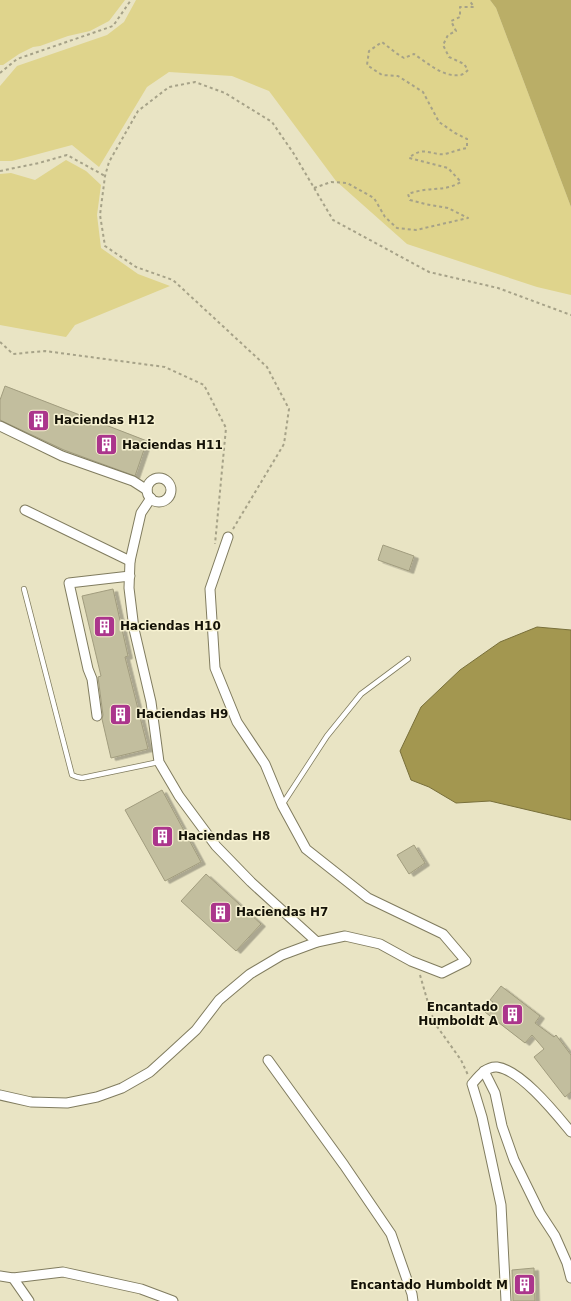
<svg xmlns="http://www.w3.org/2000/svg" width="571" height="1301" viewBox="0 0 571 1301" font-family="'DejaVu Sans',sans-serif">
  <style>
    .green { fill: #dfd48c }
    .forest { fill: #baae67 }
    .water { fill: #a39750; stroke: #786f3a }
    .building { fill: #c2be9e; stroke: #a19c7e; filter: url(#shadow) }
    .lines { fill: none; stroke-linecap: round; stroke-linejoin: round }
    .lane-casing { stroke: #807c5f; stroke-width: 6 }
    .street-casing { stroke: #807c5f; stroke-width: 11 }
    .path { stroke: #a6a288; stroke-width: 2; stroke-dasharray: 3 3; stroke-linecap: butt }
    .lane { stroke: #fff; stroke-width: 4.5 }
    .street { stroke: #fff; stroke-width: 9 }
    .labels { text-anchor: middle; stroke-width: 3; stroke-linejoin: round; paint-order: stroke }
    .poi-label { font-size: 12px; font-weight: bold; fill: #141207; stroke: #f6f1d1; text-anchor: start }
  </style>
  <defs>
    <filter id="shadow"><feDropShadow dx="4.5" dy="2.5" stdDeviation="0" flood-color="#0004"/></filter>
  </defs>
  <rect width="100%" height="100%" fill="#e9e4c4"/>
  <g class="green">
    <polygon points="0,0 125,0 109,21 90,31 68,36 40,46 33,47 19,54 3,65 0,65"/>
    <polygon points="136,0 490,0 496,8 571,207 571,295 537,287 407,244 336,181 269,91 232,76 169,72 147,87 99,167 72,145 12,161 0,161 0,86 17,66 107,35 124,22"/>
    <polygon points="66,160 86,171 101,185 97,215 101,248 138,274 170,286 75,325 66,337 0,325 0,174 11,173 35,180"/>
  </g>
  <polygon class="forest" points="490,0 571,0 571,207 496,8"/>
  <polygon class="water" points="537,627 571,630 571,820 490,801 456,803 429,787 411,780 400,751 421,707 460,670 500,642"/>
  <g class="building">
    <polygon points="5,386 147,441 135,476 64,450 0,420 0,400"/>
    <polygon points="383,545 414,556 409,571 378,560"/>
    <polygon points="113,589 128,656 125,657 148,749 111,758 102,719 103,715 98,677 101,676 82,596"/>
    <polygon points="162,790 201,862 165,881 125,810"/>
    <polygon points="414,845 425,863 409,874 397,855"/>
    <polygon points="206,874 261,924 236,951 181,901"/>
    <polygon points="501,986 540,1016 535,1023 554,1037 556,1035 571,1055 571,1092 565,1097 534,1057 544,1049 532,1035 525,1043 485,1012 493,1002 490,1000"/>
    <polygon points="534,1268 535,1301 513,1301 512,1270"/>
  </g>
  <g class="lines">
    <defs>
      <g id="lane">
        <polyline points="24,589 72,775 77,777 82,778 159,762"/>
        <polyline points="282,805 327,736 361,694 408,659"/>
      </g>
      <g id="street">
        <polyline points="0,426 62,456 133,481 147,490"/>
        <circle cx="159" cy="490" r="12"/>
        <polyline points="151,498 141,513 130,561 129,588 134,629 151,702 159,762 179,796 216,846 251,882 317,942"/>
        <polyline points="25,510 130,561"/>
        <polyline points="97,716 92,679 88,669 69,583 130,576"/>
        <polyline points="268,1060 344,1165 391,1234 412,1294 413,1301"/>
        <polyline points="484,1071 495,1093 502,1126 514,1160 540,1213 555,1236 567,1263 571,1278"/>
        <polyline points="0,1095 31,1102 67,1103 97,1097 122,1088 150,1072 171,1053 196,1030 219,1000 250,974 282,955 317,942 345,936 380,944 411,961 442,973 466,961 443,934 368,898 306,849 282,805 265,764 237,722 215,668 210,589 228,537"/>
        <polyline points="0,1276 13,1278 63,1272 141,1289 173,1301"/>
        <polyline points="13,1278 29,1301"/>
        <path d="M506,1301L501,1205L482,1117L472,1084C478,1077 486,1066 497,1067C521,1070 556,1114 571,1132"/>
      </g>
    </defs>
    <use href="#lane" class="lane-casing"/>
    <use href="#street" class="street-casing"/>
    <g class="path">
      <polyline points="0,73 17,59 113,26 131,0"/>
      <polyline points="0,171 39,163 67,155 105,176"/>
      <path d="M314,188L331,182L347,183L374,198L385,217L397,228L416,230L468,218L448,208L425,204L410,200L408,194C413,192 419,191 424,190C438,188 447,190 461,182L448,168L409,158C423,145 433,156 445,154C453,152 460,149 467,148V139L455,133L439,122L423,92L398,76L382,75L367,65L369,51L382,42L396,53L404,58L414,54C426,62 444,78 460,75C463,75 466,72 468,70L464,64L449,57L443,45L448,35L456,31L451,21L460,17V7H474L469,0"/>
      <polyline points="0,342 13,354 45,351 165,367 204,385 226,428 215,544"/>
      <polyline points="233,529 284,444 289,409 267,367 173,280 136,267 105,246 100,215 105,176 109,162 138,111 169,87 195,82 225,93 272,122 294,154 333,220 429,272 498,288 571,315"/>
      <polyline points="420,975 431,1013 436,1025 461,1060 468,1075"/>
    </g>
    <use href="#lane" class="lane"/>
    <use href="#street" class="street"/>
  </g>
  <defs>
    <symbol id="building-square" viewBox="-11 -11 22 22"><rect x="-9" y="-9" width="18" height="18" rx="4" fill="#ab358c" stroke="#f6f1d1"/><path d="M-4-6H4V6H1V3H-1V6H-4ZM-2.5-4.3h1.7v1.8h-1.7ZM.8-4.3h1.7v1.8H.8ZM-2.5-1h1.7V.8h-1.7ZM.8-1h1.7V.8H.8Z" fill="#fff"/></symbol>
  </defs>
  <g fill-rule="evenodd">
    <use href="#building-square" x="26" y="408" width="25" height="25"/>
    <use href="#building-square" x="94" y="432" width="25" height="25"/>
    <use href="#building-square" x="92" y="614" width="25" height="25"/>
    <use href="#building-square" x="108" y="702" width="25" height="25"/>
    <use href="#building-square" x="150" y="824" width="25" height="25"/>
    <use href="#building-square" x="208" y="900" width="25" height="25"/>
    <use href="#building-square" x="500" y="1002" width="25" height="25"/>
    <use href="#building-square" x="512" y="1272" width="25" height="25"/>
  </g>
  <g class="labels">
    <g class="poi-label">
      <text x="54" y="424">Haciendas H12</text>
      <text x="122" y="449">Haciendas H11</text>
      <text x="120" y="630">Haciendas H10</text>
      <text x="136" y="718">Haciendas H9</text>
      <text x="178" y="840">Haciendas H8</text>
      <text x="236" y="916">Haciendas H7</text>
      <text x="498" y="1011" text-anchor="end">Encantado<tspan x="498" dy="14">Humboldt A</tspan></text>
      <text x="508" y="1289" text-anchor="end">Encantado Humboldt M</text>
    </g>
  </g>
</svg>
